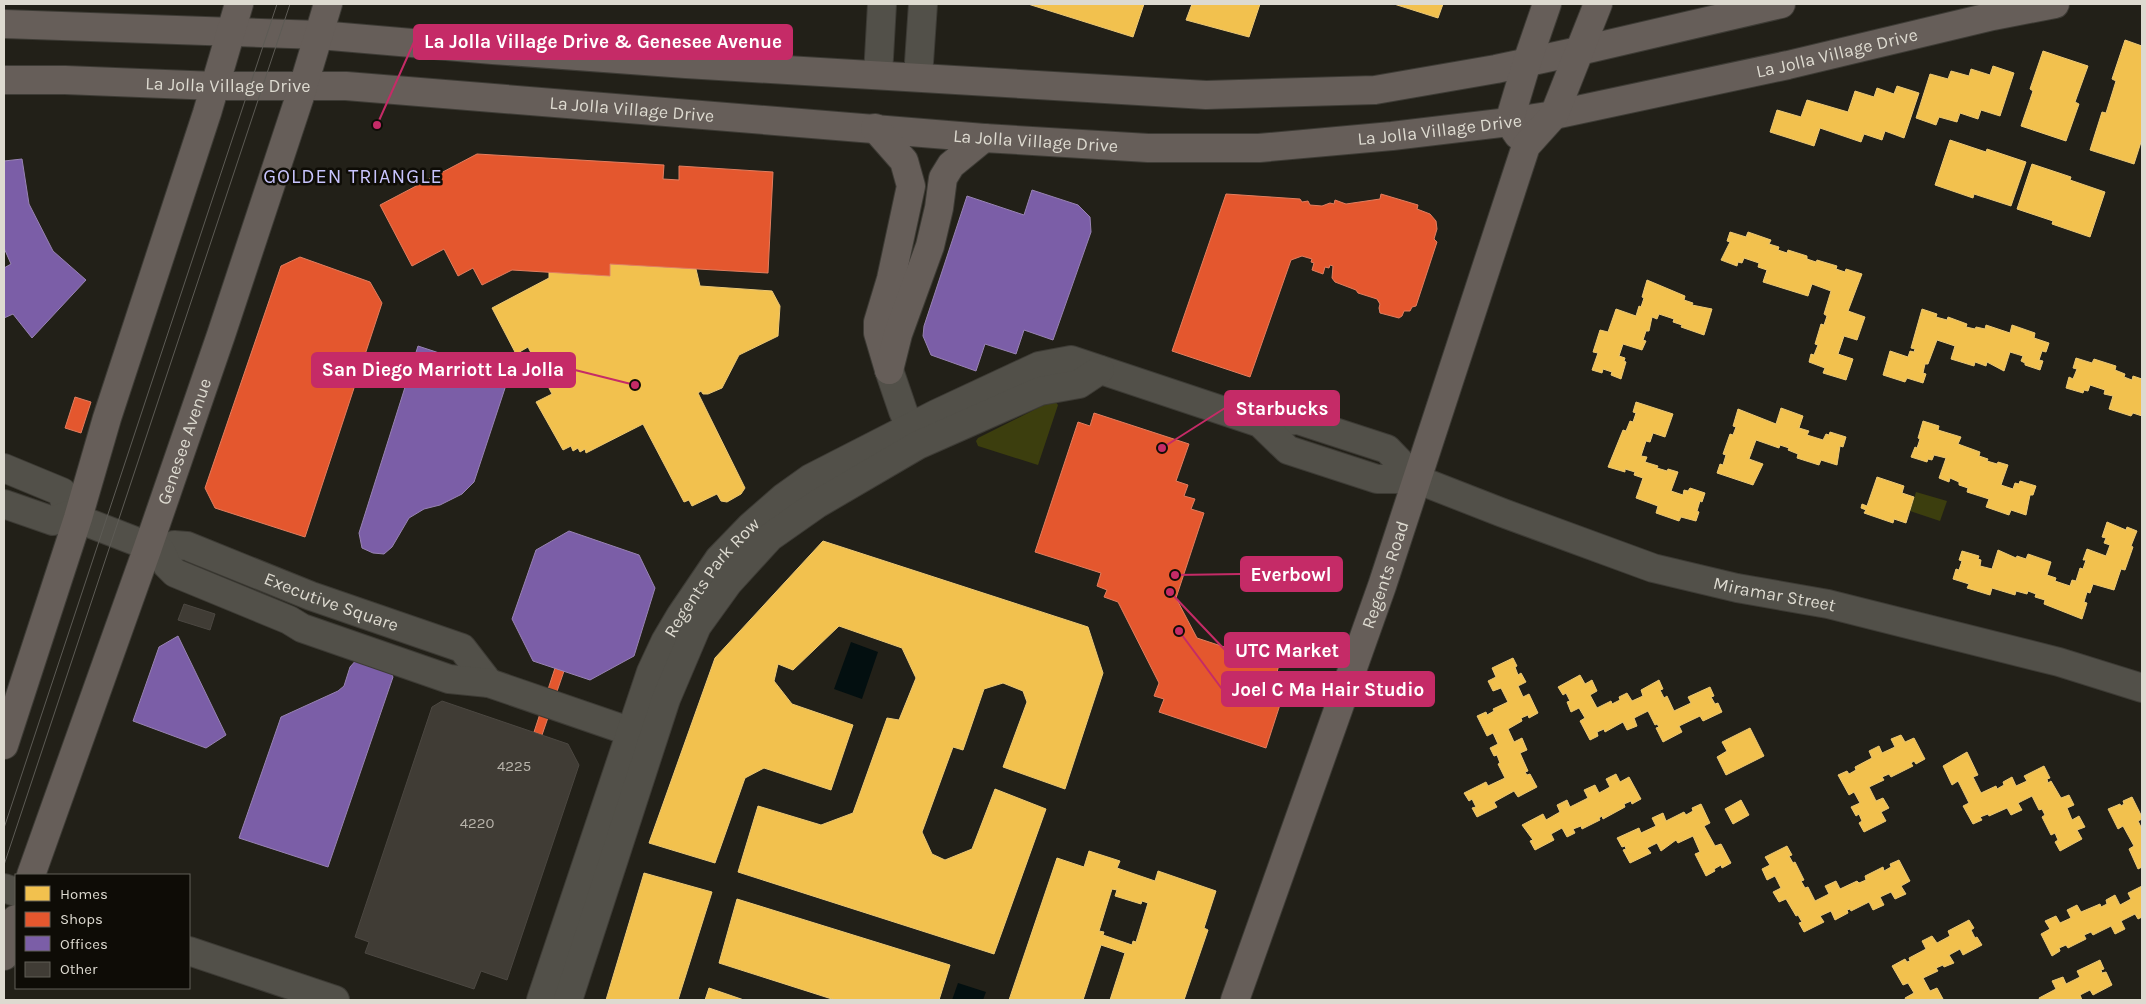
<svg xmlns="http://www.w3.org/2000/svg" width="2146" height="1004" viewBox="0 0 2146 1004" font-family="Karla,sans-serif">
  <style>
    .green { fill: #3c3e0e }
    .water { fill: #030f10 }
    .homes { fill: #f2c14e; stroke: #ecc875; fill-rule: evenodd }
    .shops { fill: #e4572e; stroke: #e27e5f }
    .offices { fill: #7b5ea7; stroke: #9883b3 }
    .building { fill: #403c35; stroke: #4b4741 }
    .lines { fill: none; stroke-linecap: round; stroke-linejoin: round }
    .minor-casing { stroke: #3d3b35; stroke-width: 30 }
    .major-casing { stroke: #3d3b35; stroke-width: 30 }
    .minor { stroke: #525049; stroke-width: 28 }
    .major { stroke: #665e59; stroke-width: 28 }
    .tram { stroke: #5d5b55; stroke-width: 1 }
    .labels { text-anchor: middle; stroke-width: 5; stroke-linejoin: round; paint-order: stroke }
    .number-label { font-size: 15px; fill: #b6b2a9 }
    .street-label { font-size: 18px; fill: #dddad0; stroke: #0e0c06 }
    .quarter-label { font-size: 20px; letter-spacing: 1px; fill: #c8c4fe; stroke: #0e0c06 }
    .leader { fill: none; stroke: #c52b67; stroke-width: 2 }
    .callout-dot { fill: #c52b67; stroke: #0e0c06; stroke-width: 2 }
    .callout { fill: #c52b67; stroke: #c52b67; stroke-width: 2 }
    .callout-label { font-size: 19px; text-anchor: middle; font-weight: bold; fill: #fff }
  </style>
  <rect width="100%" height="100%" fill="#222018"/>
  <g class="green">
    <polygon points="1052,401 1055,401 1058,405 1038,465 978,446 976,441 978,438"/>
    <polygon points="1916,492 1947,501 1940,521 1910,511"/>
  </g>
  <g class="water">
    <polygon points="851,642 878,652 862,699 834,689"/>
    <polygon points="958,983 986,992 983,1000 952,1000"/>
  </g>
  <g class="homes">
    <polygon points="1028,4 1144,4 1133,37"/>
    <polygon points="1192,4 1260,4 1249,37 1186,20"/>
    <polygon points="1394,4 1443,4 1438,18"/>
    <polygon points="2125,40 2142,46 2142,139 2134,164 2090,150 2102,112 2106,113 2116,81 2112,79"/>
    <polygon points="2043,51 2088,66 2075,102 2079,104 2066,141 2021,126 2033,91 2030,89"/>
    <polygon points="1993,66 2014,73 2000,116 1981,110 1978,119 1960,113 1957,122 1939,117 1936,125 1916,118 1930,74 1948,79 1951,71 1969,76 1971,69 1990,75"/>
    <polygon points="1897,86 1919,93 1904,138 1885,131 1882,140 1864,134 1861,142 1820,128 1814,146 1770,132 1777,110 1801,117 1807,100 1848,112 1855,91 1874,97 1877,88 1894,94"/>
    <polygon points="1950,140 1986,152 1987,149 2026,162 2011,206 1974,194 1973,198 1935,185"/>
    <polygon points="2032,164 2071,177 2070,180 2105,192 2090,237 2052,224 2053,221 2017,209"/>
    <polygon points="1730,232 1746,237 1748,232 1771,240 1769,244 1779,247 1778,250 1787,253 1788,250 1807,256 1807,259 1816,262 1817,260 1837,266 1836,269 1845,272 1846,269 1862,274 1848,311 1865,317 1857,340 1844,336 1838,354 1853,359 1846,380 1823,373 1825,368 1809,362 1811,354 1814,355 1818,345 1815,344 1821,324 1824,325 1827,316 1824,314 1831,291 1812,284 1808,296 1763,282 1767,270 1758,267 1759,263 1744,258 1742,263 1738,262 1737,266 1721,260 1730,242 1727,241"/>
    <polygon points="610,264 696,269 700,286 772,291 780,306 778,336 739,355 722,388 708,394 703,394 701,391 698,393 745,488 741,494 727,502 721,501 717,494 692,506 689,500 684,502 643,424 586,453 585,449 580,452 578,448 573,451 571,446 563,450 536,402 552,394 528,347 516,354 492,308 549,278 549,272 610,276"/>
    <polygon points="1647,280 1685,296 1684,300 1693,303 1692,305 1712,309 1704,335 1681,327 1682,325 1673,322 1674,319 1659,314 1657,319 1652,317 1649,331 1646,331 1643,340 1646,341 1642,350 1623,344 1619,356 1625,358 1624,361 1626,362 1621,379 1611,375 1612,372 1603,369 1602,373 1592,370 1598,353 1593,352 1600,330 1608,332 1616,309 1636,316 1639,306 1641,307 1644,298 1642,297"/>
    <polygon points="1922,309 1937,314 1936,317 1947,320 1948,317 1967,324 1966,327 1975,329 1976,327 1985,329 1986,325 2010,333 2012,325 2035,333 2034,338 2049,343 2046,352 2042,351 2039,360 2043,361 2040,370 2025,365 2025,363 2021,361 2023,356 2010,352 2004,371 1987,362 1986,366 1975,362 1974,366 1951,359 1955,346 1937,340 1928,364 1925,364 1923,373 1926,374 1923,383 1907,378 1905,382 1883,375 1890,351 1908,357 1910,351 1914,352 1915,349 1911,348"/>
    <polygon points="2076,358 2092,363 2094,359 2116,366 2115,370 2125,374 2124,377 2132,380 2133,376 2142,379 2142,416 2133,413 2131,416 2109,409 2113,396 2104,394 2105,390 2090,385 2088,391 2084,390 2083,393 2066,388 2069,377 2073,379 2077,369 2073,368"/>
    <polygon points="1636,402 1673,414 1665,437 1653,433 1650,442 1646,441 1641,456 1647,457 1645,462 1658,466 1657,468 1667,471 1668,469 1678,472 1671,491 1683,495 1684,490 1688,491 1690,488 1705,493 1702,502 1700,501 1697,511 1699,512 1696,521 1681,517 1679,521 1656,513 1658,506 1636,498 1643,478 1634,475 1635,472 1625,469 1625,472 1608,467 1623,430 1626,431 1630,421 1633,422 1636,413 1633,412"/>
    <polygon points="1781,408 1803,416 1799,428 1809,431 1807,435 1823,440 1826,434 1829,435 1830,432 1846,437 1843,447 1840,446 1837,465 1821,460 1819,465 1797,458 1798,454 1788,450 1789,448 1780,445 1779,448 1756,440 1749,459 1763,464 1753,485 1717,473 1720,464 1723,465 1726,455 1723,454 1730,434 1733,435 1736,427 1733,426 1738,409 1776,424"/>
    <polygon points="1923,421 1939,426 1938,430 1961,437 1958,444 1980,452 1979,456 1988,459 1987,461 1997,464 1998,462 2008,465 2001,485 2013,489 2015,483 2019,484 2020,481 2036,486 2033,495 2030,495 2026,515 2011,510 2009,515 1986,507 1989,499 1967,492 1968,488 1959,485 1959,482 1950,478 1949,482 1939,478 1946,458 1934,455 1932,460 1928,459 1927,462 1911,457 1915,447 1917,448 1920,439 1918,438"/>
    <polygon points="1877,477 1904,486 1902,493 1914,497 1906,523 1894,519 1893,523 1864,513 1866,510 1861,508 1862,504 1867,506"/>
    <polygon points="2107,522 2126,530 2127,527 2137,531 2131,546 2133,547 2125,570 2121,569 2114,590 2093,584 2090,593 2087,592 2084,602 2087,603 2082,619 2044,604 2045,600 2035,597 2036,594 2028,591 2027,594 2016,591 2015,595 1992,588 1990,595 1967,588 1969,584 1953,579 1956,569 1959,570 1962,561 1959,560 1962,551 1979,556 1978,559 1981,560 1980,566 1992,569 1998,550 2016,558 2017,556 2026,559 2028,554 2051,562 2047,575 2056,578 2055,581 2070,586 2072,580 2076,581 2080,568 2083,569 2086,560 2083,560 2087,549 2106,556 2110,545 2104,543 2106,538 2102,537"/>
    <polygon points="823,541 1088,627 1103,673 1065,789 1003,767 1027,702 1023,691 1003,683 984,689 963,750 953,747 922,832 932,854 945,860 972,849 995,789 1046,809 994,954 738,872 758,806 821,825 853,813 887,718 899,720 916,678 902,648 839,626 793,670 778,664 774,681 792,704 853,725 831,790 764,768 745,778 715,863 649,843 715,658"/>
    <polygon points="1513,658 1517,666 1515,667 1518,675 1521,673 1526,682 1518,686 1523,697 1529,694 1538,713 1529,718 1528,715 1521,718 1522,721 1508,729 1514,742 1522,738 1527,750 1520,753 1528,771 1525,772 1527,775 1530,774 1537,787 1518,797 1514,791 1494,802 1497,807 1477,817 1472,808 1476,807 1472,799 1469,801 1464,793 1486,782 1488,786 1505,778 1498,764 1500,763 1497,755 1494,756 1490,748 1498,744 1493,733 1487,736 1477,716 1486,712 1487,715 1494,711 1493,709 1508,702 1501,688 1493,691 1488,681 1496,677 1492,668"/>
    <polygon points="1580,675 1585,684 1592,680 1597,691 1590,695 1597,708 1611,701 1612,704 1620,700 1619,697 1627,693 1632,701 1643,696 1641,690 1659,680 1663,689 1660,690 1664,698 1667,696 1674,711 1691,703 1688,697 1710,687 1714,696 1711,697 1715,704 1718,703 1722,712 1703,721 1700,716 1679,726 1682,732 1663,742 1656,728 1659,727 1657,724 1655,725 1648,711 1634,718 1637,726 1627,730 1623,722 1605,732 1604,729 1597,732 1598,736 1590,740 1580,721 1585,718 1579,708 1571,712 1567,702 1570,701 1566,693 1563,695 1558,687"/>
    <polygon points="1750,728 1764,756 1726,775 1717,757 1727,751 1722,742"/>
    <polygon points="1901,735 1905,742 1914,738 1925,759 1916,764 1914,761 1911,763 1913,766 1891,777 1889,774 1882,777 1884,780 1869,787 1876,801 1883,798 1889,808 1881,812 1886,821 1864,832 1859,823 1862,821 1859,814 1856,816 1851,807 1860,803 1854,792 1849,795 1838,775 1847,771 1849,774 1856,770 1855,767 1872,758 1869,751 1879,746 1882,753 1895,747 1891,739"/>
    <polygon points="1967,752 1978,775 1973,777 1981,793 1996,786 1997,789 2004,785 2003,782 2012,777 2016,786 2027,781 2024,776 2044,766 2050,778 2047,779 2048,783 2051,781 2061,798 2069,795 2074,805 2067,808 2072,820 2079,816 2085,827 2077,830 2082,839 2060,851 2055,842 2058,840 2055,833 2051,835 2042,817 2045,815 2042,809 2039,810 2032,796 2018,803 2022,810 2011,815 2007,808 1989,816 1988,814 1980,817 1982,820 1973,824 1963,806 1969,803 1958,781 1952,785 1943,766"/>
    <polygon points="1616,774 1620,782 1629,777 1641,799 1632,804 1631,801 1624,804 1625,807 1603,819 1602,816 1599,818 1600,820 1582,829 1581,826 1573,829 1575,833 1567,837 1562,828 1551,834 1554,840 1535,850 1530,841 1533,840 1522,825 1543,814 1546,820 1560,812 1557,805 1567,800 1570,807 1588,798 1584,790 1595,785 1599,793 1610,787 1606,779"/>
    <polygon points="2132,797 2142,817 2142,819 2138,821 2142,829 2142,867 2138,869 2129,849 2134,846 2123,826 2118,829 2108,809 2120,804 2121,806 2124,804 2123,801"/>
    <polygon points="1741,800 1749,815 1733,824 1725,809"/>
    <polygon points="1701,804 1710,823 1704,826 1715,846 1721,844 1731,863 1722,868 1721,865 1714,869 1715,871 1706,876 1695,854 1700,852 1693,836 1678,843 1676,840 1661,851 1657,843 1647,848 1651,853 1630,863 1623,850 1626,849 1625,846 1622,847 1617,838 1639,828 1641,833 1656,826 1652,818 1663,813 1666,821 1684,812 1686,815 1693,811 1692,808"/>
    <polygon points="1787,846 1792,855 1789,856 1793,863 1795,862 1804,880 1801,881 1805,888 1808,887 1815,901 1829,894 1825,886 1836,881 1840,889 1857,881 1859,883 1866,880 1865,876 1883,867 1884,871 1891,867 1890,864 1899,860 1910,881 1901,886 1906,894 1895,899 1891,892 1880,897 1884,905 1873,910 1869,902 1851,911 1850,909 1847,910 1848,913 1835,920 1831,911 1820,916 1824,922 1804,932 1799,923 1802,922 1798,915 1796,916 1786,899 1779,902 1773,892 1781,888 1775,876 1767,880 1762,869 1770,865 1765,857"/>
    <path d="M1089,851L1120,861L1117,868L1155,881L1158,871L1216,891L1204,928L1208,930L1184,1000H1110L1125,953L1101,945L1083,1000H1009L1057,858L1084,867ZM1112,889L1117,890L1115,896L1141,904L1142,901L1148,903L1136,942L1133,941L1132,945L1103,935L1104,932L1099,931Z"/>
    <polygon points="644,873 712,892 678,1000 606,1000"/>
    <polygon points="2142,886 2142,917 2138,919 2135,914 2121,921 2125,929 2115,934 2111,926 2093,935 2091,932 2084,935 2086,939 2068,948 2066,945 2059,948 2060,951 2052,956 2041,934 2050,929 2045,921 2056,916 2060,923 2071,918 2067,910 2077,905 2081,912 2100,904 2101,907 2107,904 2106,900 2115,895 2120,905 2131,899 2128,893"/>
    <polygon points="737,899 950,965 939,1000 835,1000 719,963"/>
    <polygon points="1969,920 1974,928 1971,930 1975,938 1977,937 1982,945 1963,955 1960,949 1949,955 1954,963 1944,967 1943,965 1936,968 1938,971 1923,978 1930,991 1937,988 1943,999 1906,1000 1905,998 1914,993 1908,983 1903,985 1892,966 1905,959 1907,962 1910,961 1909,958 1926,949 1922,941 1932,936 1937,943 1950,936 1948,931"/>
    <polygon points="2100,960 2104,969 2101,970 2102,973 2106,972 2112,985 2093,995 2090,990 2080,995 2082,1000 2040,1000 2039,998 2056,989 2052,981 2063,977 2066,984 2080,977 2077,971"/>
    <polygon points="709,988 744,1000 705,1000"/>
  </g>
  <g class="shops">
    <polygon points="477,154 664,165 663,179 679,180 679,166 773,172 768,273 610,264 610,276 512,270 482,285 473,268 458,276 444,249 412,266 380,205"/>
    <polygon points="1226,194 1300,199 1302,202 1308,201 1310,205 1322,206 1330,203 1334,204 1335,200 1346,204 1380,199 1381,194 1418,205 1417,209 1430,214 1436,221 1437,229 1434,239 1437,242 1416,306 1412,307 1410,311 1404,311 1402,316 1399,318 1380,313 1379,308 1380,304 1377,299 1358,293 1356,290 1335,282 1332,278 1333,266 1330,265 1329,268 1325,267 1323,274 1312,270 1314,263 1311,262 1312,259 1302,256 1291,260 1250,377 1172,351"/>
    <polygon points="300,257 370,282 382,303 305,537 215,508 205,488 281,266"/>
    <polygon points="75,397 91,402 81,433 65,428"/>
    <polygon points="1094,413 1189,444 1176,481 1188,485 1184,496 1195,499 1191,509 1204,513 1176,598 1197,638 1279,665 1275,679 1287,683 1266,748 1159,712 1164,699 1154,696 1159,683 1118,602 1104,597 1107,590 1097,586 1101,573 1035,552 1078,422 1090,426"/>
    <polygon points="555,668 564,671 542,735 534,732"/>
  </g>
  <g class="offices">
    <polygon points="22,159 29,204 53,251 86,280 32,338 13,314 4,318 4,268 11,264 4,248 4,161"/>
    <polygon points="1032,190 1078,205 1090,217 1091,232 1053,340 1024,330 1016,354 985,344 976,371 931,355 923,336 924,326 967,196 1024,215"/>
    <polygon points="418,346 509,376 474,482 462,494 440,505 424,509 409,518 392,547 384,554 373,553 362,548 359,533"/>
    <polygon points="569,531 639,555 655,588 634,656 590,680 533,661 512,619 536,550"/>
    <polygon points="178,636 226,735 206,748 133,721 159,647"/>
    <polygon points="358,658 385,661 393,677 328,867 239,838 281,717 338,691 344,686 350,667"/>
  </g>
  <g class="building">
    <polygon points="184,604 215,614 210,630 178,620"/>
    <polygon points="442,701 568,744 579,765 507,980 481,971 474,989 365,953 369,942 355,937 432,707"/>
  </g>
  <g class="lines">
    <defs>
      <g id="minor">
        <polyline points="878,75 882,4"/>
        <polyline points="918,77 923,4"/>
        <polyline points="889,370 903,411 917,443"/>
        <polyline points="1260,423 1298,420 1387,449 1416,479"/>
        <polyline points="4,468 62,492 68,515"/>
        <path id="s1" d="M4,504L53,521L68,515L161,551L174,545L187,546L311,596L462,648L489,683"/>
        <polyline points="161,551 167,565 175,573 289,620 302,628 449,679 489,683 646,737"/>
        <polyline points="4,888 16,892"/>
        <polyline points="189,951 335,1000"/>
        <path id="s2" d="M541,1000L651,672L665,642L681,615L719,559L751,526L783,498L811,478L936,414L1039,366L1071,360L1260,423L1288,450L1377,479H1416L1503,513L1653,568L1737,588L1828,604L2059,662L2142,688"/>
        <polyline points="568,1000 666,699 697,626 728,583 770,537 817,504 918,445 1040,391 1079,384 1100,370"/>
      </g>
      <g id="major">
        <polyline points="4,24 319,35 493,50 686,64 1206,95 1375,90 1496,69 1579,51 1781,4"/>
        <path id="s3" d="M4,80H65L215,86H346L984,138L1148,148H1259L1392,136L1509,122L1554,115L1788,65L1993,16L2055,4"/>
        <polyline points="875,128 904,161 911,186 891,279 878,322 878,333 889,370"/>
        <polyline points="1518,135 1509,122 1527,62 1547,4"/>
        <polyline points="889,370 898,334 930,246 939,208 943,178 951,165 984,138"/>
        <polyline points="4,745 78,518 107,418 207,113 239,4"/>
        <path id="s4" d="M31,875L148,547L221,335L303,87L328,4"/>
        <polyline points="4,956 16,919"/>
        <path id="s5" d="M1235,1000L1382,586L1526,146L1554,115L1598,4"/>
      </g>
    </defs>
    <use href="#minor" class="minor-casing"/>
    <use href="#major" class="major-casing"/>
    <use href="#minor" class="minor"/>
    <use href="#major" class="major"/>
    <g class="tram">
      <polyline points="4,828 277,4"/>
      <polyline points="4,865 290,4"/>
    </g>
  </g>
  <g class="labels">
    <g class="number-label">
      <text x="514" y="771">4225</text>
      <text x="477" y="828">4220</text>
    </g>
    <g class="street-label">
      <text dy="6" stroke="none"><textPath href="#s3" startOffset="1844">La Jolla Village Drive</textPath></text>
      <text dy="6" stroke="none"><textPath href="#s3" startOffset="224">La Jolla Village Drive</textPath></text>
      <text dy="6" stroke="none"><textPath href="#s3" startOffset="629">La Jolla Village Drive</textPath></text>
      <text dy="6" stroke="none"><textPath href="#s3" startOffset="1439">La Jolla Village Drive</textPath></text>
      <text dy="6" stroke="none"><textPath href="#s3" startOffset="1034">La Jolla Village Drive</textPath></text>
      <text dy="6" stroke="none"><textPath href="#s4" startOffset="460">Genesee Avenue</textPath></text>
      <text dy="6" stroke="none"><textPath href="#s5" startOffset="451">Regents Road</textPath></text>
      <text dy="6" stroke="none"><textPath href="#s2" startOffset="459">Regents Park Row</textPath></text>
      <text dy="6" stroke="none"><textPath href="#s2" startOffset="1636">Miramar Street</textPath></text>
      <text dy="6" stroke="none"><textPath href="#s1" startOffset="350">Executive Square</textPath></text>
    </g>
    <g class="quarter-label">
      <text x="353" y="183">GOLDEN TRIANGLE</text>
    </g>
  </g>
  <path class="leader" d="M377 125L414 42M635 385L575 370M1162 448L1225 408M1175 575L1241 574M1170 592L1225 650M1179 631L1222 689"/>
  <g class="callout-dot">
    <circle cx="377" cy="125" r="5"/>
    <circle cx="635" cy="385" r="5"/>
    <circle cx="1162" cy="448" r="5"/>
    <circle cx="1175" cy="575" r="5"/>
    <circle cx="1170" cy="592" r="5"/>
    <circle cx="1179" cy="631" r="5"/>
  </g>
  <g class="callout">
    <rect x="414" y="25" width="378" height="34" rx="5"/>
    <rect x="312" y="353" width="263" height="34" rx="5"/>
    <rect x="1225" y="391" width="114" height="34" rx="5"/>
    <rect x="1241" y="557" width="101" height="34" rx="5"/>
    <rect x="1225" y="633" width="124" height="34" rx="5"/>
    <rect x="1222" y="672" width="212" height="34" rx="5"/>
  </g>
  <g class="callout-label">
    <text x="603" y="48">La Jolla Village Drive &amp; Genesee Avenue</text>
    <text x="443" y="376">San Diego Marriott La Jolla</text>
    <text x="1282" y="415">Starbucks</text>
    <text x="1291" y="581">Everbowl</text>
    <text x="1287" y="657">UTC Market</text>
    <text x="1328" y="696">Joel C Ma Hair Studio</text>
  </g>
  <rect width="2146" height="1004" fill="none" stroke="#dddad0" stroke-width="10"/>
  <rect x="15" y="874" width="175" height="115" fill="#0e0c06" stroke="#615e57"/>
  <rect x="25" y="886" width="25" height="15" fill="#f2c14e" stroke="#615e57"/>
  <text x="60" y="899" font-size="15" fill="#dddad0">Homes</text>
  <rect x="25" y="912" width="25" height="15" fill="#e4572e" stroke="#615e57"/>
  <text x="60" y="924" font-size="15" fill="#dddad0">Shops</text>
  <rect x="25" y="936" width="25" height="15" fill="#7b5ea7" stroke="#615e57"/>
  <text x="60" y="949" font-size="15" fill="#dddad0">Offices</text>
  <rect x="25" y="962" width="25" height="15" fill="#403c35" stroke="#615e57"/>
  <text x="60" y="974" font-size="15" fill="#dddad0">Other</text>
</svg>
